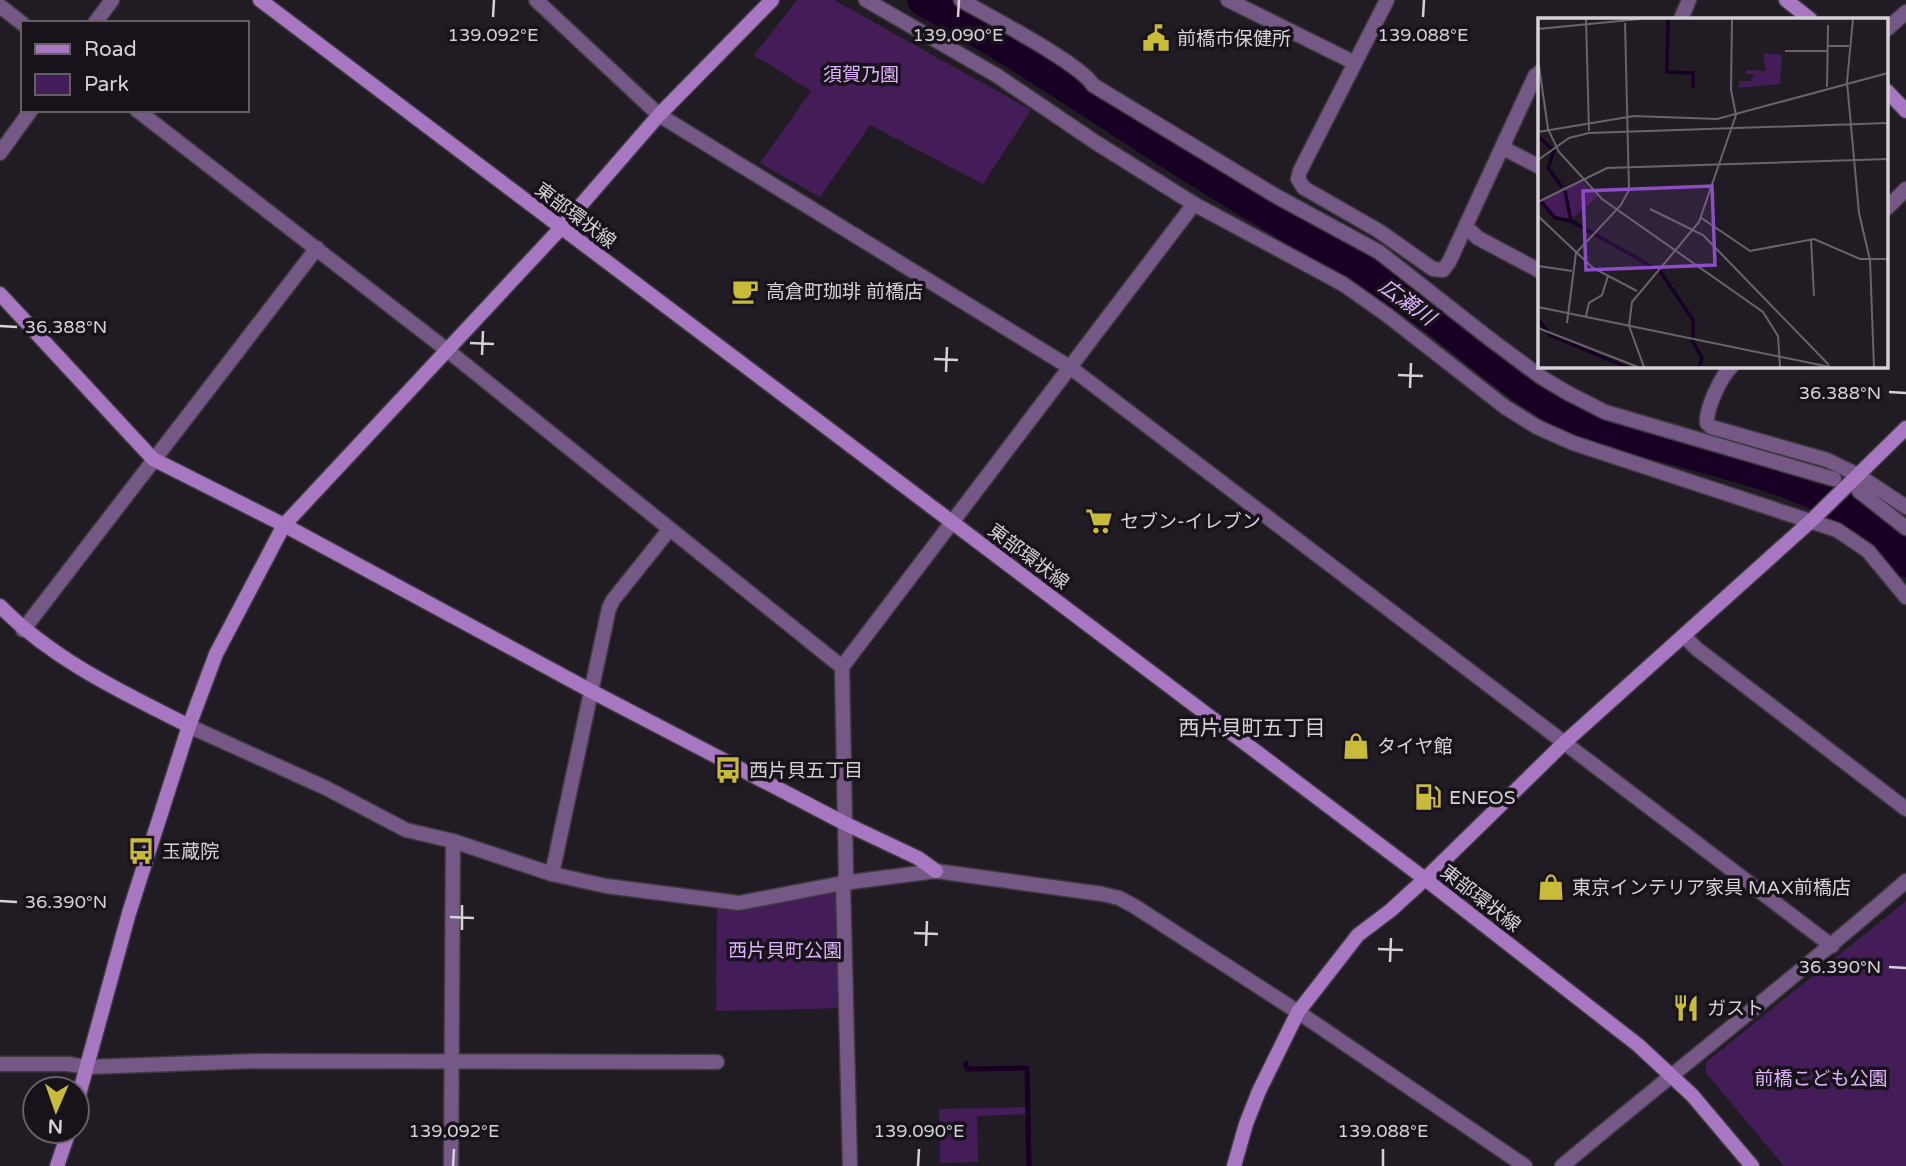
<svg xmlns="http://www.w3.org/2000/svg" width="1906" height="1166" viewBox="0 0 1906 1166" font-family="'Varela Round','Noto Sans JP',sans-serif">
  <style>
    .green { fill: #441c58 }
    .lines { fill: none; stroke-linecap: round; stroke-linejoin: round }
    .stream { stroke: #180025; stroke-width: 5 }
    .river { stroke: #180025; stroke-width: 32 }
    .street-casing { stroke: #3e3941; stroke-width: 17 }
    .secondary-casing { stroke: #3e3941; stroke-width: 17 }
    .street { stroke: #755885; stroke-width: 14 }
    .secondary { stroke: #a778c1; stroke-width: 14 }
    .ticks { fill: none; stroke: #d5d1d7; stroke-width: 2.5 }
    .labels { text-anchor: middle; stroke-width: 7; stroke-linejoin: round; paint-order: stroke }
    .poi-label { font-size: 19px; fill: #d5d1d7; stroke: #18131b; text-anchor: start }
    .park-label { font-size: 19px; fill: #e0b1fc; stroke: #18131b }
    .street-label { font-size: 19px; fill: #d5d1d7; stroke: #18131b }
    .water-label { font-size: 21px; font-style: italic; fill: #e2b3fd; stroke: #18131b }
    .neighbourhood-label { font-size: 21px; fill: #d5d1d7; stroke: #18131b }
    .inset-river { fill: none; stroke: #180025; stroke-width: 3.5 }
    .inset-road { fill: none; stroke: #69646c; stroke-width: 2 }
    .view { fill: #8d4dc4; fill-opacity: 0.15; stroke: #8d4dc4; stroke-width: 3.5 }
    .inset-edge { fill: none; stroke: #d5d1d7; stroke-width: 3.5 }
    .ticks-label { font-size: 18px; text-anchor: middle; fill: #d5d1d7; stroke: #18131b; stroke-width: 7; stroke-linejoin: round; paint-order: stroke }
  </style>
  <rect width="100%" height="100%" fill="#211c24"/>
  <g class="green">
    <polygon points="797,0 834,0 1031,110 983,184 870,125 820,197 760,163 811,91 754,55"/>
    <polygon points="843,883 845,1008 716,1011 717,900"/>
    <polygon points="1906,901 1906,1166 1784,1166 1706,1073 1706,1062"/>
    <polygon points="1027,1107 1028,1114 977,1116 978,1162 940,1163 939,1109"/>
  </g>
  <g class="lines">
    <polyline class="stream" points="966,1063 967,1069 1027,1068 1029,1166"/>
    <path class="river" d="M923,0C1019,52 1108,115 1201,173C1267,215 1336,252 1402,295C1467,338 1521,399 1595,428C1615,435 1636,439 1656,444C1726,463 1829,486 1883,535C1892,543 1899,553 1906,561"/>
    <defs>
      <g id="street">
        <polyline points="536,0 659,115 1071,368 1832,946"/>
        <polyline points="866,0 996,75 1095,142 1194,204 1343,284 1387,315 1505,407 1537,427 1573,443 1837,530 1868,551 1906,597"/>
        <path d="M961,0C988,16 1080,63 1093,85L1276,196L1379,252L1490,339L1541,377L1566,392L1605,412L1834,479"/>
        <polyline points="1228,0 1355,63"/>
        <polyline points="1387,0 1300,171 1298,179 1304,188 1379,231 1433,269 1443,270 1449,262 1535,76 1540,72"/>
        <polyline points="0,6 23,24"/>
        <polyline points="1681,19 1689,0"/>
        <polyline points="95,23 112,0"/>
        <polyline points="1887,29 1906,12"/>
        <polyline points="137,110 447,350 842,667"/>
        <polyline points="1503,148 1540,167"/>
        <polyline points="0,153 31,110"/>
        <polyline points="1887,208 1906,189"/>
        <polyline points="1466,227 1478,238 1540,271"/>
        <path d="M1732,366C1721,376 1706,408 1707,423L1711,427L1827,460L1858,475L1906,507"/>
        <polyline points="1859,491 1906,528"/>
        <polyline points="23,630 317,248"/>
        <polyline points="1684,636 1697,649 1906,809"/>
        <polyline points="189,726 326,788 406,830 453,841 552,874 606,886 739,903 843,883 936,871 1102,894 1119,898 1134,906 1298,1012 1525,1166"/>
        <polyline points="552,874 609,608 613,600 669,530"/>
        <polyline points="0,1064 68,1064 87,1067 259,1061 717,1062"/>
        <polyline points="451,1166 453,841"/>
        <polyline points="850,1166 843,883 846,875 842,667 1194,204"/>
        <path d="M1562,1166C1676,1070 1794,979 1906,881"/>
      </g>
      <g id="secondary">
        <polyline points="260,0 1425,879 1638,1045 1692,1095 1752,1166"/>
        <polyline points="1786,0 1810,19"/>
        <polyline points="1887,91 1906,111"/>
        <polyline points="0,294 153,459 284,525 591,691 844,823 918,858 936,871"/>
        <path d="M0,606C53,660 122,692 189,726"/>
        <polyline points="77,1102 129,913 189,726 216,654 284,525 561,228 659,115 772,0"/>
        <polyline points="57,1166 69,1131"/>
        <polyline points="1234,1166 1246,1124 1259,1091 1298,1012 1358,935 1391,910 1425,879 1564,743 1812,520 1906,428"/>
      </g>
    </defs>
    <use href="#street" class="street-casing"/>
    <use href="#secondary" class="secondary-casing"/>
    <use href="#street" class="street"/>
    <use href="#secondary" class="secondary"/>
  </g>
  <path class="ticks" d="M493,17L494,0M958,17L959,0M1423,17L1424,0M0,326L17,327M470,343L494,344M482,355L483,331M934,359L958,360M946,372L947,347M1398,375L1423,376M1410,388L1411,363M1889,392L1906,393M0,901L17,902M450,917L474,918M462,930V905M914,933L938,934M926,946L927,921M1378,949L1403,950M1390,962L1391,938M1889,967L1906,968M453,1166L454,1149M918,1166L919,1149M1383,1166V1149"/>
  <defs>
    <symbol id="civic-bare" viewBox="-9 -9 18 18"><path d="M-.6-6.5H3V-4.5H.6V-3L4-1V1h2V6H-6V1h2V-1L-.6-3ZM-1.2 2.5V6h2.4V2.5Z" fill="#c9bb3a" stroke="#18131b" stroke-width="2.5" paint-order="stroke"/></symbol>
    <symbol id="cafe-bare" viewBox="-9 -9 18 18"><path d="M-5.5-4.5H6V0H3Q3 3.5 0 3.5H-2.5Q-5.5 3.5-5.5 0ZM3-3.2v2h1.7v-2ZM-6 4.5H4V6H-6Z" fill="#c9bb3a" stroke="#18131b" stroke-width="2.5" paint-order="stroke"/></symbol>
    <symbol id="supermarket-bare" viewBox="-9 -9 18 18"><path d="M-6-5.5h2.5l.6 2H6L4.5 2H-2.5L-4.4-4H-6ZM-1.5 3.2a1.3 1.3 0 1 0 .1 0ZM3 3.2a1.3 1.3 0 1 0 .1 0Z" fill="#c9bb3a" stroke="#18131b" stroke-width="2.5" paint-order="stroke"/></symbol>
    <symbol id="shop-bare" viewBox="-9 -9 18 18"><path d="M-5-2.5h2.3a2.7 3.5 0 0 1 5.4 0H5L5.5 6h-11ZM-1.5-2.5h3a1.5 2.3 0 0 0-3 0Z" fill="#c9bb3a" stroke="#18131b" stroke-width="2.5" paint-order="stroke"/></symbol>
    <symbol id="bus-bare" viewBox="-9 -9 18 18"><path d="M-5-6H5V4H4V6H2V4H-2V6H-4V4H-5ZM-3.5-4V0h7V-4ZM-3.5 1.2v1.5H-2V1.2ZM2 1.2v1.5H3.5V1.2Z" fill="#c9bb3a" stroke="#18131b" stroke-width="2.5" paint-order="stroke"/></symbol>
    <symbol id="fuel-bare" viewBox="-9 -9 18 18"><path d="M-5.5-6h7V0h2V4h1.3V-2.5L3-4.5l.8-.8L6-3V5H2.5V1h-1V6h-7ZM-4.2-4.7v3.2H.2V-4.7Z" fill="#c9bb3a" stroke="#18131b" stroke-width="2.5" paint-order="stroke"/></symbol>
    <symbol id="restaurant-bare" viewBox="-9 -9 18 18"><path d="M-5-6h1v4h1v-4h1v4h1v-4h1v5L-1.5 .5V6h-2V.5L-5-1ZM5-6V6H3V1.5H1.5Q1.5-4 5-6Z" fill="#c9bb3a" stroke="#18131b" stroke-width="2.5" paint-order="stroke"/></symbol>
  </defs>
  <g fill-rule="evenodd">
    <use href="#civic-bare" x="1137" y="19" width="38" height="38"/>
    <use href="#cafe-bare" x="726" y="272" width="38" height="38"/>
    <use href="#supermarket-bare" x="1080" y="502" width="38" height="38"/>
    <use href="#shop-bare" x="1337" y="727" width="38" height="38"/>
    <use href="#bus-bare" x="709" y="751" width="38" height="38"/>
    <use href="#fuel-bare" x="1409" y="778" width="38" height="38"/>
    <use href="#bus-bare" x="122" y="832" width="38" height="38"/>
    <use href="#shop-bare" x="1532" y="868" width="38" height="38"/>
    <use href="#restaurant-bare" x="1667" y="989" width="38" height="38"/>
  </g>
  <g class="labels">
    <g class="poi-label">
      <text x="1177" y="45">前橋市保健所</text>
      <text x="766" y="298">高倉町珈琲 前橋店</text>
      <text x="1120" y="528">セブン-イレブン</text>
      <text x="1377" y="753">タイヤ館</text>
      <text x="749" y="777">西片貝五丁目</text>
      <text x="1449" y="804">ENEOS</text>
      <text x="162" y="858">玉蔵院</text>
      <text x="1572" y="894">東京インテリア家具 MAX前橋店</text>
      <text x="1707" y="1015">ガスト</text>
    </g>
    <g class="park-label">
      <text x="861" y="81">須賀乃園</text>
      <text x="785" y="957">西片貝町公園</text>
      <text x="1821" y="1085">前橋こども公園</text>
    </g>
    <g class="street-label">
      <text transform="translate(576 215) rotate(37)" y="7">東部環状線</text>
      <text transform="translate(1029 556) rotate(37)" y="7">東部環状線</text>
      <text transform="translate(1481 898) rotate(38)" y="7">東部環状線</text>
    </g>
    <g class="water-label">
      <text transform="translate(1407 302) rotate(36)" y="7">広瀬川</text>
    </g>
    <g class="neighbourhood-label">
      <text x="1252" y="735">西片貝町五丁目</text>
    </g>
  </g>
  <g transform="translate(1538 18)">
    <rect width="350" height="350" fill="#211c24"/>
    <path d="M225,35L244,37L242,66L201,70V63H213L216,56H208V52L228,53ZM45,163L59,179L34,201L18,198L6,188L4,182Z" fill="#441c58"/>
    <path class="inset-river" d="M130,1L129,54L155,55V70M0,118L16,133L10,150L24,169M27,173L33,203M0,180L17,200L33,203L122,253L155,302V324L164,340L161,349M0,301L12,317L88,349"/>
    <path class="inset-road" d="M48,1L51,113M315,1L309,64L321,195L332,242L336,349M0,11L102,1M289,28H311M247,33H289M0,41L10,111L21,134L64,181L225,294L240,318L242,349M289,69L290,7M0,114L96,98L179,101L350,55M0,142L31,120L51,115L350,105M0,184L69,150L350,141M112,191L165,217L291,347M0,198L55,250L99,273M162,199L212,233L276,221L322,241H350M273,221L276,278M0,248L34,253M0,289L292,349M48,298L51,285L64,277L70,258M29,305L38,235L83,187L91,172L87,5M0,310L100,349M106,349L91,308L94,284L161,204L198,97L193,72L194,1"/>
    <path class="view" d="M174,168L177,247L48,252L45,173Z"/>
    <rect width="350" height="350" class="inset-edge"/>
  </g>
  <g class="ticks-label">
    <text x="493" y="41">139.092°E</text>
    <text x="958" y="41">139.090°E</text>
    <text x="1423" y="41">139.088°E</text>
    <text x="66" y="333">36.388°N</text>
    <text x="1840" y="399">36.388°N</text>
    <text x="66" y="908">36.390°N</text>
    <text x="1840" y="973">36.390°N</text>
    <text x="454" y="1137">139.092°E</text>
    <text x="919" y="1137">139.090°E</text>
    <text x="1383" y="1137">139.088°E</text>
  </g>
  <rect x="21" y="21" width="228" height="91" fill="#18131b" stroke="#645f66" stroke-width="2"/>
  <rect x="35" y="44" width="35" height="10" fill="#a778c1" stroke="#645f66" stroke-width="2"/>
  <text x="84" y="56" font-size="21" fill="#d5d1d7">Road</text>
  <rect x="35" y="74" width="35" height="21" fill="#441c58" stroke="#645f66" stroke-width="2"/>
  <text x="84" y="91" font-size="21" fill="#d5d1d7">Park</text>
  <g transform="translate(56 1110) rotate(182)"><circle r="33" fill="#18131b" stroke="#645f66" stroke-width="2"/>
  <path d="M0-5L12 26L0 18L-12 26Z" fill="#c9bb3a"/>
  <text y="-10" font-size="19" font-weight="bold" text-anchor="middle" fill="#d5d1d7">N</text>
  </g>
</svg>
